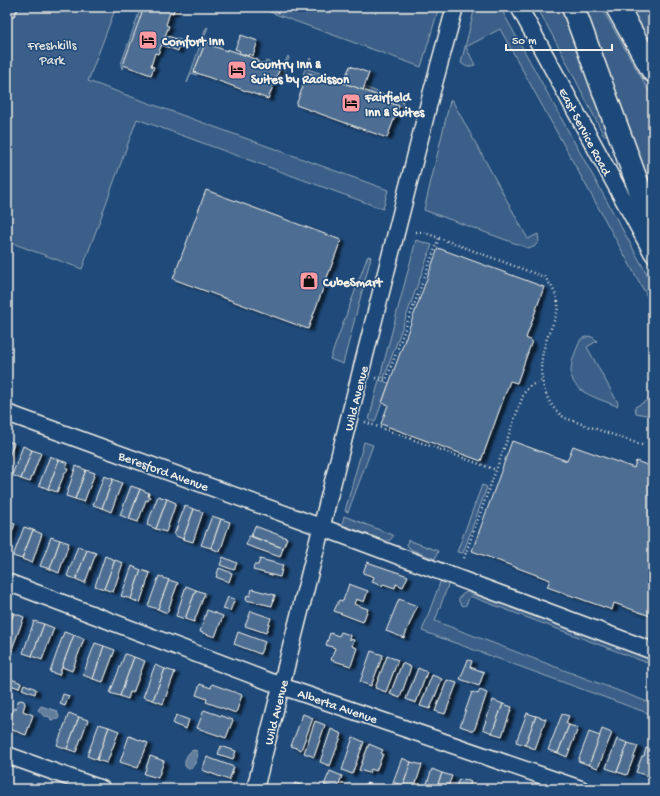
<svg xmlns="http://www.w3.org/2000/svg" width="660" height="796" viewBox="0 0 660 796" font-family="'Gochi Hand',sans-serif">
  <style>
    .green { fill: #3a5f88; stroke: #97a8b8 }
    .water { fill: #627e9d; stroke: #9cacbb }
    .building { fill: #4d6e92; stroke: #f4f1e8; filter: url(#shadow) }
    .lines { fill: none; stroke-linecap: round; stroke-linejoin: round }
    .minor-casing { stroke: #f4f1e8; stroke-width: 19 }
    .highway-casing { stroke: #f4f1e8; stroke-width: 25 }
    .path { stroke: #f4f1e8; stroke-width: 2.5; stroke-dasharray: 1 3; stroke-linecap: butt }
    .minor { stroke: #1f4a7a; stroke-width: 16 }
    .highway { stroke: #1f4a7a; stroke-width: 22 }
    .labels { text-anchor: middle; stroke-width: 3; stroke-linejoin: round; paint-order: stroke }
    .poi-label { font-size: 13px; font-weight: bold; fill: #f4f1e8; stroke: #1f4a7a; text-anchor: start }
    .park-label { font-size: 13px; fill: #e1e2de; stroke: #1f4a7a }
    .street-label { font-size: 13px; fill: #f4f1e8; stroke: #1f4a7a }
  </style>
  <defs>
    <filter id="shadow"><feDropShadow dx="4.5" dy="2.5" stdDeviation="1" flood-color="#0009"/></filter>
  </defs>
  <rect width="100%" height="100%" fill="#1f4a7a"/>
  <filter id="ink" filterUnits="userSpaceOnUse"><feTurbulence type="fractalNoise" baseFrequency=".025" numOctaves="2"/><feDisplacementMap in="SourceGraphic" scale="8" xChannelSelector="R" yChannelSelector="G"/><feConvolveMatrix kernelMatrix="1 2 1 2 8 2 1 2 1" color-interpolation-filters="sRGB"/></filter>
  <g filter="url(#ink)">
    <g class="green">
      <polygon points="7,7 116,7 88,81 388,190 383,209 137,119 82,269 12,243 7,254"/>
      <polygon points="256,7 439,7 421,67"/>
      <polygon points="475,7 500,7 653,285 653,307 500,29 466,47 475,65 467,67 461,63"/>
      <polygon points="537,7 560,7 609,133 604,136 563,55"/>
      <polygon points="585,7 601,7 653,98 653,202"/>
      <polygon points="631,7 653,7 653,47"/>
      <polygon points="140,10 143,11 122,69 121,64"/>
      <polygon points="208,27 204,38 221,44 220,46 206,41 194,71 197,73 197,75 191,73 187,83 206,28"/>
      <polygon points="288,56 289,58 282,75 278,73 280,68 271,65 270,66 265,64 266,61 283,67"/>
      <polygon points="310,58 311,59 308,69 325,75 324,76 322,75 321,77 308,73 307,76 303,74"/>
      <polygon points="364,87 386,95 385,98 395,102 397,98 402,100 403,103 402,108 377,98 378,95 363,90"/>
      <polygon points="452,100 528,239 538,234 539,241 534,247 528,248 424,210 450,101"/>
      <polygon points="416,240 432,245 384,378 380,377"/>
      <polygon points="368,256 371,257 343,364 330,359 367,258"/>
      <path d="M589,336L594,338L597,341L587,347L618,403L617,406C577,391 558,386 581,339Z"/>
      <polygon points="379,380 389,383 375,422 369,420"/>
      <polygon points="653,397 653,412 646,415 636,413 635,407"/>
      <polygon points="364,442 373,445 348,512 345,511"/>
      <polygon points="482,485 487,487 463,553 457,552"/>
      <path d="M344,516L393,535C393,538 390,541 386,541L342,525Z"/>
      <polygon points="408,540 438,551 435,559 410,549 407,545"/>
      <polygon points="441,580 447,583 448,585 435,621 653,704 653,715 422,631"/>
      <path d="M467,592L653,659V665L470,596L466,605L463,606L459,602C458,597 462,594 467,592Z"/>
    </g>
    <g class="water">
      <path d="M41,706L57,711L59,717L58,719L51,720L50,717C38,715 45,715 38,710Z"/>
      <path d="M194,750L197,751C199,757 195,765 191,768H187L185,766C184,760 188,751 194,750Z"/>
    </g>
    <g class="building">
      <polygon points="144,7 175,7 173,13 170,12 166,25 169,26 158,54 155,53 151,66 154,67 151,75 123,65"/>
      <polygon points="165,35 182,41 178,51 162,45"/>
      <polygon points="241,35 258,41 253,56 249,54 248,56 239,53 240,51 235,49"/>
      <polygon points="206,41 214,44 213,46 227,51 227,49 258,60 257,62 280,68 268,99 194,72"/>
      <polygon points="350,66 369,73 363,90 343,83"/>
      <polygon points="308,73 321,77 322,75 363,90 378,96 377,98 399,106 387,138 296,105"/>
      <polygon points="206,190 341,240 308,329 173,279"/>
      <polygon points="438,248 544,287 526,338 532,341 517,383 510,381 481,461 381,424 388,405 382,403"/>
      <polygon points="7,441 14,443 7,462"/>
      <polygon points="512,441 567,461 573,446 634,468 636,461 653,467 653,617 614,603 612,610 547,587 550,580 472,551"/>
      <polygon points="23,446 32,450 21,479 12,475"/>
      <polygon points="32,450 41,453 30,482 21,479"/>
      <polygon points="50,456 59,460 48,489 39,485"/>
      <polygon points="59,460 68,463 66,468 68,468 67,472 65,472 57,492 48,489"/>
      <polygon points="76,466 86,470 75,499 66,496"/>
      <polygon points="86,470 95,473 84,502 75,499"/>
      <polygon points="104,476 113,479 102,508 93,505"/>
      <polygon points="113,479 122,483 111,512 102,508"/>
      <polygon points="131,486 140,489 129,519 120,515"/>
      <polygon points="140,489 149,493 148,496 150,497 148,501 146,500 138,522 129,519"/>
      <polygon points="158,496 167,499 156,529 147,525"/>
      <polygon points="167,499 176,503 166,532 156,529"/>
      <polygon points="185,506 194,509 183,539 174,535"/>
      <polygon points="194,509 203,512 193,542 183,539"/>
      <polygon points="212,516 221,519 211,548 201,545"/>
      <polygon points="221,519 230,522 220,552 211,548"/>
      <polygon points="7,521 15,524 7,546"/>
      <polygon points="255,526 287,538 283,548 251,536"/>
      <polygon points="24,527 33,530 22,559 13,556"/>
      <polygon points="33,530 42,534 32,563 22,559"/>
      <polygon points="249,536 283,548 280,557 246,545"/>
      <polygon points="51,537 60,540 50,569 40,566"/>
      <polygon points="60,540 69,543 59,573 50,569"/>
      <polygon points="78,546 87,550 76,579 67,576"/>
      <polygon points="87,550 96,553 85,583 76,579"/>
      <polygon points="105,556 115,560 104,589 95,586"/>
      <polygon points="223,557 237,563 234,570 220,565"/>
      <polygon points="260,559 283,565 280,577 253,570 254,565 258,565"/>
      <polygon points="115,560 123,563 113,592 104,589"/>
      <polygon points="367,562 408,576 403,587 396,584 395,588 383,584 382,586 372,582 374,577 363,573"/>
      <polygon points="132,566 141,570 131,599 121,596"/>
      <polygon points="219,568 232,573 229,582 216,577"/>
      <polygon points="141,570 150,573 140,603 131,599"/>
      <polygon points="159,576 169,580 158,609 148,606"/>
      <polygon points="169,580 178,583 167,613 158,609"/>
      <polygon points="349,584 368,591 364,602 356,599 354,604 368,609 363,622 334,611 339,600 343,601"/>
      <polygon points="186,586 196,590 185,619 176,616"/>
      <polygon points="252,589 275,595 272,606 246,600 247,595 250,596"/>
      <polygon points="196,590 205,593 194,622 185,619"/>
      <polygon points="228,597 235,599 230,611 223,609"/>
      <polygon points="399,599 417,606 404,638 386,631"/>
      <polygon points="207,610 223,616 215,637 200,632"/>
      <polygon points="7,611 14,613 7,631"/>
      <polygon points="251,611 271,618 266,633 245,626"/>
      <polygon points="14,613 24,617 12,649 7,647 7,631"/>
      <polygon points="34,621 44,624 32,656 23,653"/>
      <polygon points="44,624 54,628 42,660 32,656"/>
      <polygon points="64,632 74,635 59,675 50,672"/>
      <polygon points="238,632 265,642 260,654 234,644"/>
      <polygon points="341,632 350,635 349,639 354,640 352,646 357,648 351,666 331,660 335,648 326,645 330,633 339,636"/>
      <polygon points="74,635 84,639 72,671 62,667"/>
      <polygon points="95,643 104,646 93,679 83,675"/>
      <polygon points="104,646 115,650 103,682 93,679"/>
      <polygon points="371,651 383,655 371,686 360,682"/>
      <polygon points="125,654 134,657 120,696 110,693"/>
      <polygon points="387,656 398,660 386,692 375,688"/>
      <polygon points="134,657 145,661 133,693 130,692 128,699 120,696"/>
      <polygon points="468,660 472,661 470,667 484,672 479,686 460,679"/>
      <polygon points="402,663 411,667 400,698 390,694"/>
      <polygon points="155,665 165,669 153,700 143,697"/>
      <polygon points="418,668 427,672 416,703 406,699"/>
      <polygon points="165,669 175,672 163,704 153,700"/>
      <polygon points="432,675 442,679 430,709 420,706"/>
      <polygon points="9,678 21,683 19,688 7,684"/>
      <polygon points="447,680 457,683 445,714 435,711"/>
      <polygon points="24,684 36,689 35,694 22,689"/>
      <polygon points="200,684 211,688 212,684 242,695 236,713 206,702 207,699 196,695"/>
      <polygon points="480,690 487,693 474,731 460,726 472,692 478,694"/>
      <polygon points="63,694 69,696 65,706 60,704"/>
      <polygon points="21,700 24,701 25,704 23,711 33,715 26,735 7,728 14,708 16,709 18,701"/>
      <polygon points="493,700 503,704 492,733 483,729"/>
      <polygon points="503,704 512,707 502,736 492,733"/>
      <polygon points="204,710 233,720 226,738 197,728"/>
      <polygon points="69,713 79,717 67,749 57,745"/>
      <polygon points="527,713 536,716 525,745 516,742"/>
      <polygon points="303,714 313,718 301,750 291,746"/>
      <polygon points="562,714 569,716 566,723 569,725 558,753 548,750"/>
      <polygon points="176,715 189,720 186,729 173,724"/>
      <polygon points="536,716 546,719 535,749 525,745"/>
      <polygon points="79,717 88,720 76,752 67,749"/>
      <polygon points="315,721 325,725 314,757 304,753"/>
      <polygon points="99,724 109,727 97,760 87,756"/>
      <polygon points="569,725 578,728 567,757 558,753"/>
      <polygon points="109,727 119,731 107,763 97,760"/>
      <polygon points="331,729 342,734 330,766 320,762"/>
      <polygon points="602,729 612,733 598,768 589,765"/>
      <polygon points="589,732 600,736 589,765 578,761"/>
      <polygon points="129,736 148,743 138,768 120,762"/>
      <polygon points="353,737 364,742 352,774 342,770"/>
      <polygon points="617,739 628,743 617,772 606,768"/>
      <polygon points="628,743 638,746 627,775 617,772"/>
      <polygon points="369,744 383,750 381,753 383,754 376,771 371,769 369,773 359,770"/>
      <polygon points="221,746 236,751 233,759 218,754"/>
      <polygon points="646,748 653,750 653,778 636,772 642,756 644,756"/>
      <polygon points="150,756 164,761 158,778 144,774"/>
      <polygon points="207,757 234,767 229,780 202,770"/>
      <polygon points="402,758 411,762 403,786 393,782"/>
      <polygon points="411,762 422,765 414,789 403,786"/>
      <polygon points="432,769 442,773 436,789 425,789"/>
      <polygon points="330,771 342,776 337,789 324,785"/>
      <polygon points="442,773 452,776 447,789 436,789"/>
      <polygon points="459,779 464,781 464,779 471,782 469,789 455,789"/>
      <polygon points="295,783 311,788 311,789 293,789"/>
      <polygon points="366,783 383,789 364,789"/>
      <polygon points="473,785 478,787 479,785 486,787 485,789 471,789"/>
    </g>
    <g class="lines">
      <defs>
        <g id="minor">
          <polyline points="519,7 653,254"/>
          <polyline points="7,10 9,7"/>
          <polyline points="7,413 337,533 653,651"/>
          <polyline points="7,582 281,686 581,789"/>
          <polyline points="7,755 102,789"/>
          <polyline points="255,789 432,91 455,7"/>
        </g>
        <g id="highway">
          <polyline points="573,7 653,226"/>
          <polyline points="617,7 653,71"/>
        </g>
      </defs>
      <use href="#minor" class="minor-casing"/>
      <use href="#highway" class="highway-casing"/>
      <g class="path">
        <path d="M416,232H423L544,277C551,284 559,297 558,307C556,320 547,335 544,348C537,372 543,404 565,418L645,446"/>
        <polyline points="376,378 386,380 439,238"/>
        <polyline points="365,422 496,470"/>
        <polyline points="464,558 524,393 530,386 542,380"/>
        <polyline points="651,622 653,623"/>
      </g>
      <use href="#minor" class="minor"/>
      <use href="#highway" class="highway"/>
    </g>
  </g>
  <defs>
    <symbol id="hotel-square" viewBox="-11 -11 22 22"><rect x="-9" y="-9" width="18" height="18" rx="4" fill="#ff9aa2" stroke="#1f4a7a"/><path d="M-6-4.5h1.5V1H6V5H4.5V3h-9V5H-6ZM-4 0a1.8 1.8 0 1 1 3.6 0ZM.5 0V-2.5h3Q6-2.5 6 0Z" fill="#111"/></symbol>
    <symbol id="shop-square" viewBox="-11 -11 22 22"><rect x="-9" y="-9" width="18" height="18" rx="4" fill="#ff9aa2" stroke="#1f4a7a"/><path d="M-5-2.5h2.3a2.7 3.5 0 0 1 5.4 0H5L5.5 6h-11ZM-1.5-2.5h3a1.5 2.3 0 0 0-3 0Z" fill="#111"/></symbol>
  </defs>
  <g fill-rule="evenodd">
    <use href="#hotel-square" x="137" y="29" width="22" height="22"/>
    <use href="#hotel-square" x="226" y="59" width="22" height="22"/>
    <use href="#hotel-square" x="340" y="92" width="22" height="22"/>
    <use href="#shop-square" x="298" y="270" width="22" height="22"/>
  </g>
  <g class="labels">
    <g class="poi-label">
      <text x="162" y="45">Comfort Inn</text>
      <text x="251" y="68">Country Inn &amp;<tspan x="251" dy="15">Suites by Radisson</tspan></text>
      <text x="365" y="101">Fairfield<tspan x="365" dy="15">Inn &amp; Suites</tspan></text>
      <text x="323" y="286">CubeSmart</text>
    </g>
    <g class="park-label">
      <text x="52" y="49">Freshkills<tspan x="52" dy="15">Park</tspan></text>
    </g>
    <g class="street-label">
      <text transform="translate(586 131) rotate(62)" y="5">East Service Road</text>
      <text transform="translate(355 398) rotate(-76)" y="5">Wild Avenue</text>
      <text transform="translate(164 470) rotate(20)" y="5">Beresford Avenue</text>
      <text transform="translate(338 705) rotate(19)" y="5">Alberta Avenue</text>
      <text transform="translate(275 712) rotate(-76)" y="5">Wild Avenue</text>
    </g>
  </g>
  <rect width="660" height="796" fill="none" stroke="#1f4a7a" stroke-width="24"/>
  <rect x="12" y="12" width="636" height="772" fill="none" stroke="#f4f1e8" stroke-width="1.5" filter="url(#ink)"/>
  <path d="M506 44v6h106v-6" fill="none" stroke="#f4f1e8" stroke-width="2"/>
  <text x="512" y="44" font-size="12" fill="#f4f1e8" stroke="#1f4a7a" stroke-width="3" paint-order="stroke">50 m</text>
</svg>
